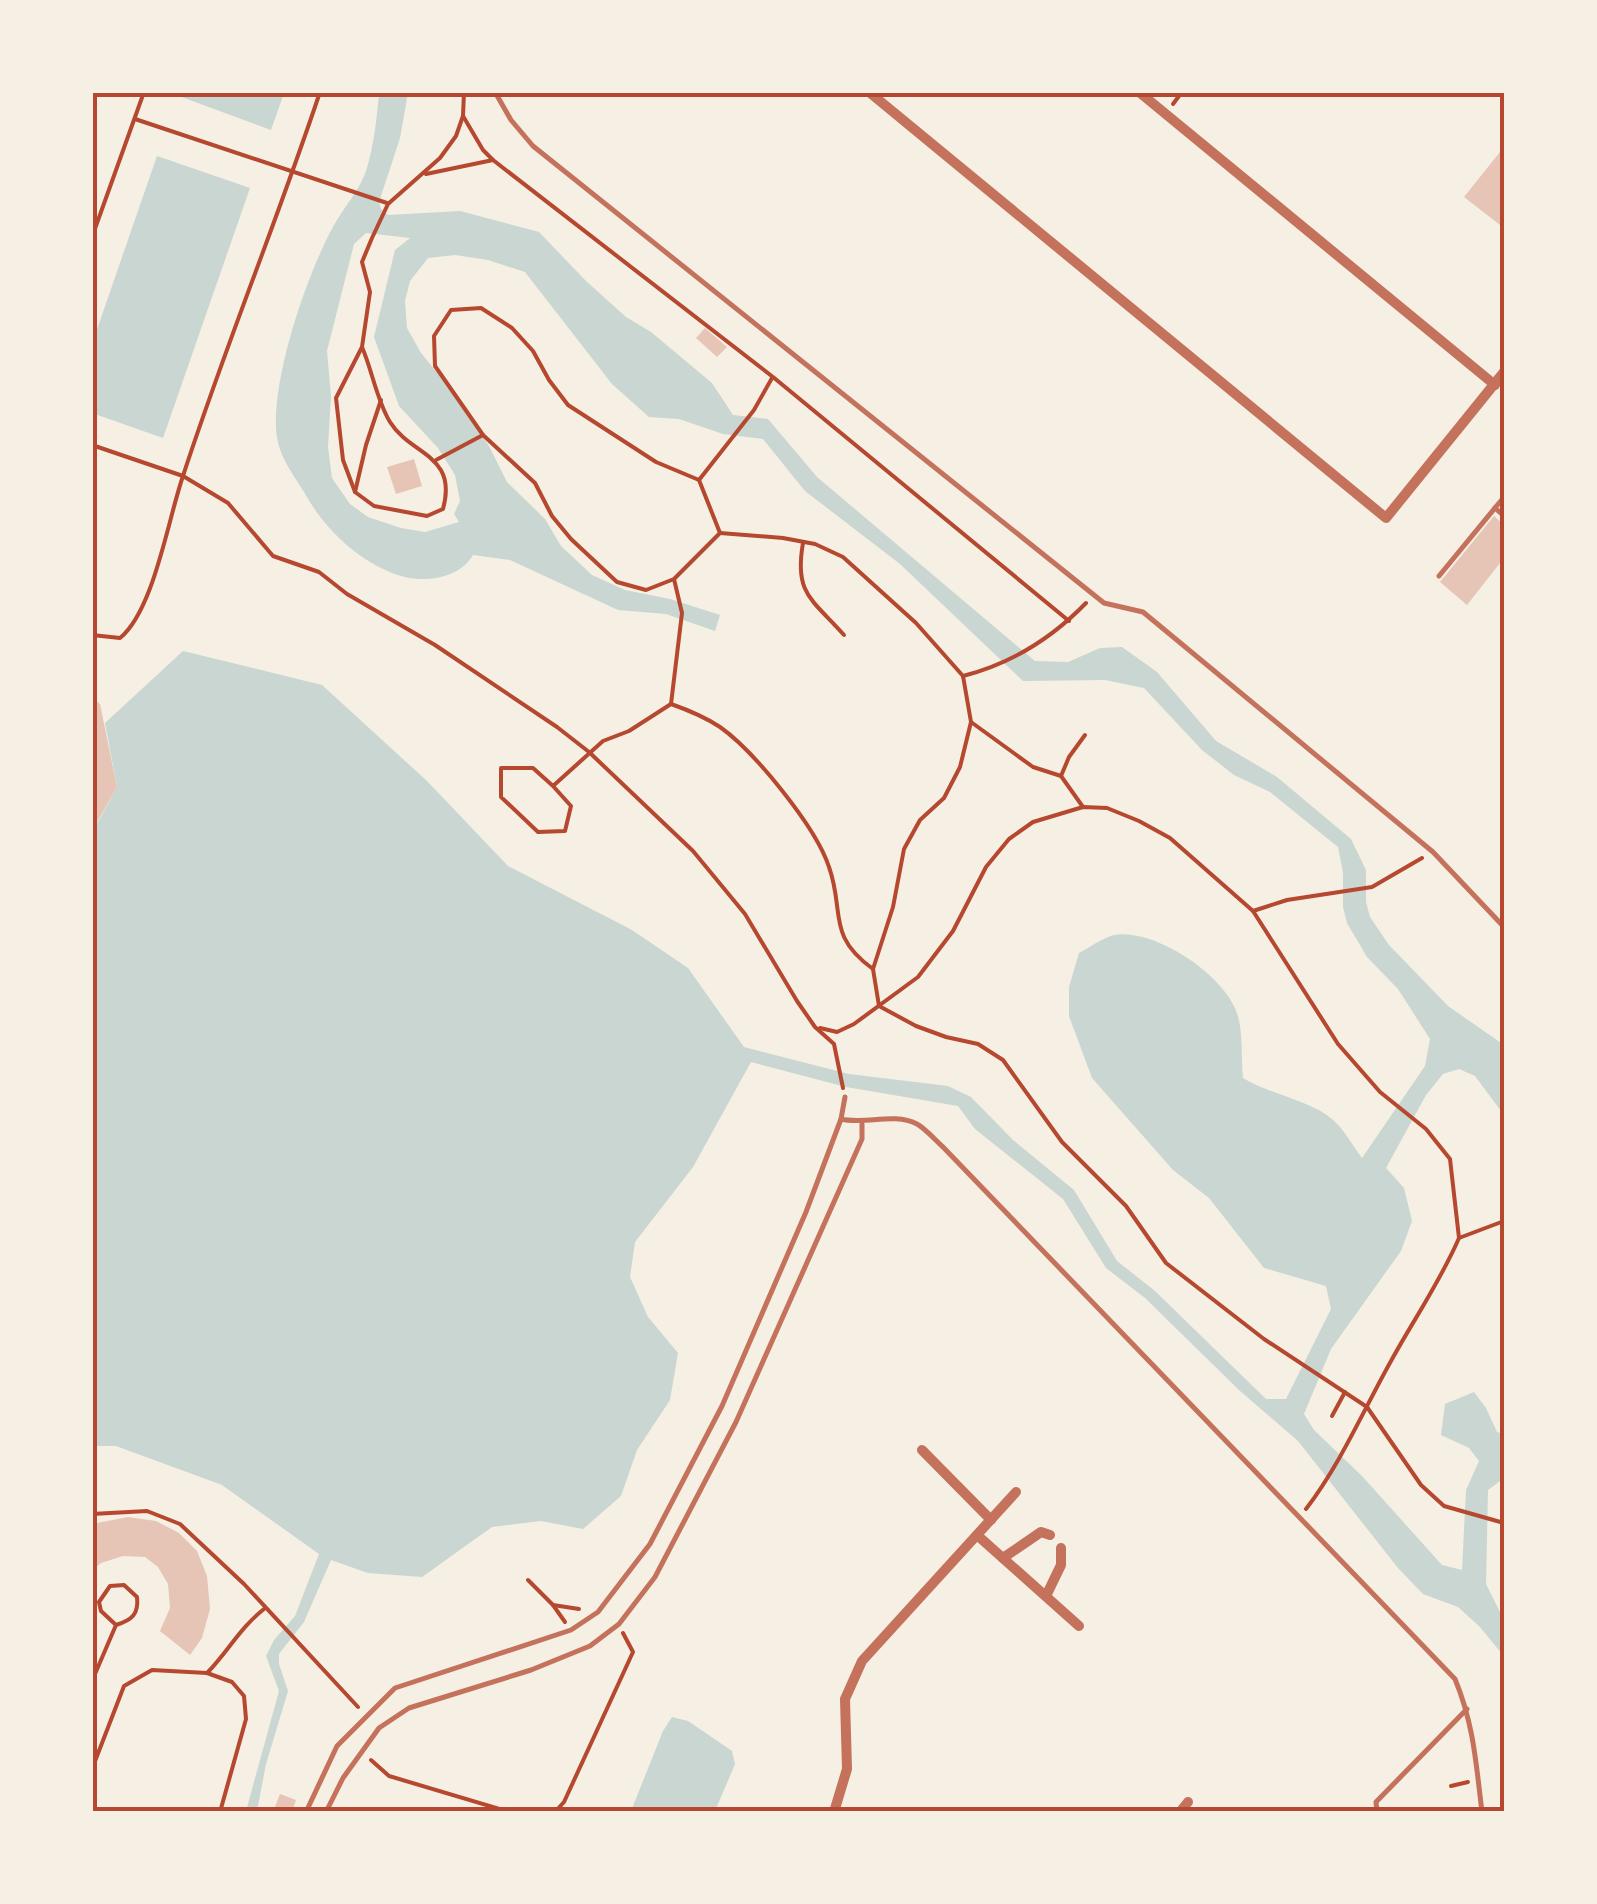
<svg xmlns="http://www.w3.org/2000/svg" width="1597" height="1904" viewBox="0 0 1597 1904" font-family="'Alegreya Sans',sans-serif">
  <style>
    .water { fill: #c9d6d2; fill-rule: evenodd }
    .building { fill: #e6c5b7 }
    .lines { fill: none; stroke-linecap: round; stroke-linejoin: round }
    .path { stroke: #b5482f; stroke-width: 4 }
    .service { stroke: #c5725c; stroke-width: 5 }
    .minor { stroke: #c5725c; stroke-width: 10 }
    .neatline { fill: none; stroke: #b5482f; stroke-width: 4 }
  </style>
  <rect width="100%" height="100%" fill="#f6efe4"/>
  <g class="water">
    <polygon points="180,92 284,92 284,93 271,130 179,96"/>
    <path d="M379,93H408L400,138L379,202L381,209L388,215L460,211L539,232L586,281L626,317L651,332L712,383L733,415L768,419L817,477L1035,661L1068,662L1100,648L1122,647L1157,672L1216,741L1277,777L1351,839L1366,870V902L1370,917L1389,945L1448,1006L1504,1045V1115L1475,1076L1459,1069L1443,1074L1426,1095L1386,1168L1404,1188L1412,1221L1401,1251L1331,1349L1304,1414L1314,1430L1362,1476L1442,1565L1462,1570L1466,1490L1479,1461L1469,1448L1441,1435L1445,1404L1474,1392L1486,1408L1497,1432L1504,1434V1478L1488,1490L1486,1584L1504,1620V1665L1502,1654L1480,1627L1458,1607L1423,1594L1398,1568L1298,1441L1240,1391L1145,1298L1106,1268L1063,1199L975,1129L958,1106L846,1087L751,1062L693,1167L635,1242L630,1277L648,1317L678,1353L670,1400L637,1450L621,1496L583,1529L541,1521L492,1527L422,1577L368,1573L331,1560L304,1622L279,1654V1664L288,1691L266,1764L257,1811H246L279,1691L266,1656L274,1640L295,1616L319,1554L222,1485L116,1446H93V831L117,787L105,723L183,651L322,685L427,781L508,866L632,930L688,968L744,1047L849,1074L948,1086L971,1097L1013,1140L1074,1190L1117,1261L1155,1291L1266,1399H1286L1331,1309L1326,1286L1264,1268L1209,1198L1173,1170L1092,1078L1069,1016V987L1079,953C1089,948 1102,938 1114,935C1155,928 1227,976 1238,1016C1243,1035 1241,1059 1243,1078C1269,1094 1311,1101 1332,1119C1344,1129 1352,1145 1362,1158L1425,1066L1430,1039L1398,989L1367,957L1347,923L1343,907V873L1338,847L1270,792L1234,775L1202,750L1144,688L1105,680L1023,681L900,564L805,491L763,439L723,434L679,419L649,417L612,384L525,272L488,260L455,255L428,258L410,281L405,301L407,328L421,353L453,392L489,446L507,482L545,519L561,546L592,575L625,590L670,599L720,615L715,631L666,614L618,610L510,560L473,555C458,581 418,584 392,573C354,557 324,528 304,492C294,476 280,457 277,438C269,384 307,274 333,227C344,206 360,191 367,168C374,144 377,117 379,93ZM366,233L410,238L395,250L374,337L399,406L438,448L455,475L460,501L454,514L459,522L425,532L401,528L368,517L350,504L332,478L328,447L331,396L327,351L354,244Z"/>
    <polygon points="157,156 250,188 163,438 92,413 93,341"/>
    <polygon points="672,1717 688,1721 732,1751 735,1764 715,1811 631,1811 663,1731"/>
  </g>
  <g class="building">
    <polygon points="1504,147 1504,220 1500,225 1464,197"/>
    <polygon points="705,328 727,347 717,357 696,338"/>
    <polygon points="414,459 422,486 396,494 387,467"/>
    <polygon points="1494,516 1504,525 1504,558 1467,605 1440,582"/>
    <polygon points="92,697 100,704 117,787 92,831"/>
    <polygon points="128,1517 156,1521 179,1533 197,1551 207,1576 210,1609 202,1638 190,1655 160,1631 170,1608 168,1584 158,1567 145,1557 123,1556 101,1563 92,1570 92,1524"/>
    <polygon points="280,1794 296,1800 292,1812 273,1812"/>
  </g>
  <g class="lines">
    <g class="path">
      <polyline points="1173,104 1182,92"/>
      <polyline points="463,116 483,150 493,160 773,377 1069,621"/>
      <polyline points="135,119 387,203"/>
      <polyline points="426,174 493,160"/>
      <polyline points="92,237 144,92"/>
      <path d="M362,347C372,370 377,401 390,422C411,456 458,454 443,509L427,516L374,506L355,492L343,460L336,398L362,347L370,292L362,262L372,238L388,204L440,158L456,136L463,116L464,92"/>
      <polyline points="92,445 183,476 228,503 273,556 319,572 347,594 435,645 557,727 589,752 693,851 745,914 797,1001 815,1027 834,1044 843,1088"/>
      <polyline points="436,460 483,435"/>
      <polyline points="699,480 754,410 772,378"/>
      <polyline points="355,492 366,445 381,400"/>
      <polyline points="720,533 783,538 815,544 843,557 916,623 963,676 971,722 960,767 944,798 920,820 904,849 893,907 873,969 879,1006 916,1026 946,1037 978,1044 1003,1060 1062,1142 1126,1206 1166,1263 1264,1339 1367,1407 1421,1485 1444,1506 1504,1523"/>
      <path d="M803,543C794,594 812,599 844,635"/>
      <path d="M92,635L120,638C154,610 168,519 183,476C225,347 277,221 320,92"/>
      <path d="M963,676C1010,664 1052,638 1086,603"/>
      <path d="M671,704C688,710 705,717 720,727C754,751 816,827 829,867C845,912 826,935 873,969"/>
      <polyline points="971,722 1033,767 1061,776 1083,807"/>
      <polyline points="1061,776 1069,757 1085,735"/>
      <polyline points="553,786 571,806 565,831 538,832 501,797 501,768 533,768 553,786 603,741 629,731 671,704 682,613 674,579 720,533 699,480 656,462 568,405 549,380 533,351 512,328 481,308 451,310 434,336 435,366 483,435 535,483 552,516 571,539 617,582 646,590 674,579"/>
      <polyline points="1253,911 1287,900 1372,887 1422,858"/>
      <polyline points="820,1028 837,1032 854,1024 918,977 953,931 986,867 1009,839 1033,822 1083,807 1107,808 1139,821 1170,838 1253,911 1338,1044 1380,1092 1426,1129 1450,1159 1459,1238"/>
      <polyline points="1332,1416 1345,1392"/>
      <path d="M1306,1509C1341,1463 1363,1411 1391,1361C1414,1319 1440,1282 1459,1238L1504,1221"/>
      <polyline points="92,1514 147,1511 180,1524 244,1584 358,1707"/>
      <polyline points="528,1580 553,1605 579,1609"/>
      <polyline points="553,1605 565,1622"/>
      <path d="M208,1672C228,1651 241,1627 264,1609"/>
      <path d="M92,1681L116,1625C132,1620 139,1614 137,1597L124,1585L110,1586L99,1602L101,1611L116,1625"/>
      <polyline points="371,1760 389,1776 510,1812"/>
      <polyline points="92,1769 124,1686 152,1670 207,1673 232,1682 244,1696 246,1719 220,1812"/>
      <polyline points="1451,1786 1468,1782"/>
      <polyline points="555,1812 564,1802 633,1652 623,1633"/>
    </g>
    <g class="service">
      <polyline points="495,92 511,120 533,146 1104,603 1143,612 1433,852 1504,927"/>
      <polyline points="1495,508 1504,516"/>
      <polyline points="1439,576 1504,497"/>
      <path d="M845,1097L841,1119C866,1125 893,1112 917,1124C926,1129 935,1140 943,1147L1455,1679C1474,1725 1476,1764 1482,1812"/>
      <polyline points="306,1812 337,1746 395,1688 571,1630 598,1612 650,1544 722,1406 806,1212 841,1119"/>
      <polyline points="326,1812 343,1778 379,1728 409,1708 531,1670 590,1646 619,1624 655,1577 736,1422 862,1139 862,1124"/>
      <polyline points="1377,1812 1376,1802 1467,1709"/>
    </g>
    <g class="minor">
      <polyline points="869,92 1386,518 1504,372"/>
      <polyline points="1139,92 1495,385"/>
      <polyline points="922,1450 991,1520"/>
      <polyline points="977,1535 1079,1626"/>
      <polyline points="1003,1558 1041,1532 1050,1535"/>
      <polyline points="1046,1596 1061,1565 1061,1548"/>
      <polyline points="834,1812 847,1769 845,1699 862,1661 1016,1492"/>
      <polyline points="1180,1812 1188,1802"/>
    </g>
  </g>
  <rect width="1597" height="1904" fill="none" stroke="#f6efe4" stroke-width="190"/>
  <rect x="95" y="95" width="1407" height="1714" class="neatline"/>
</svg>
